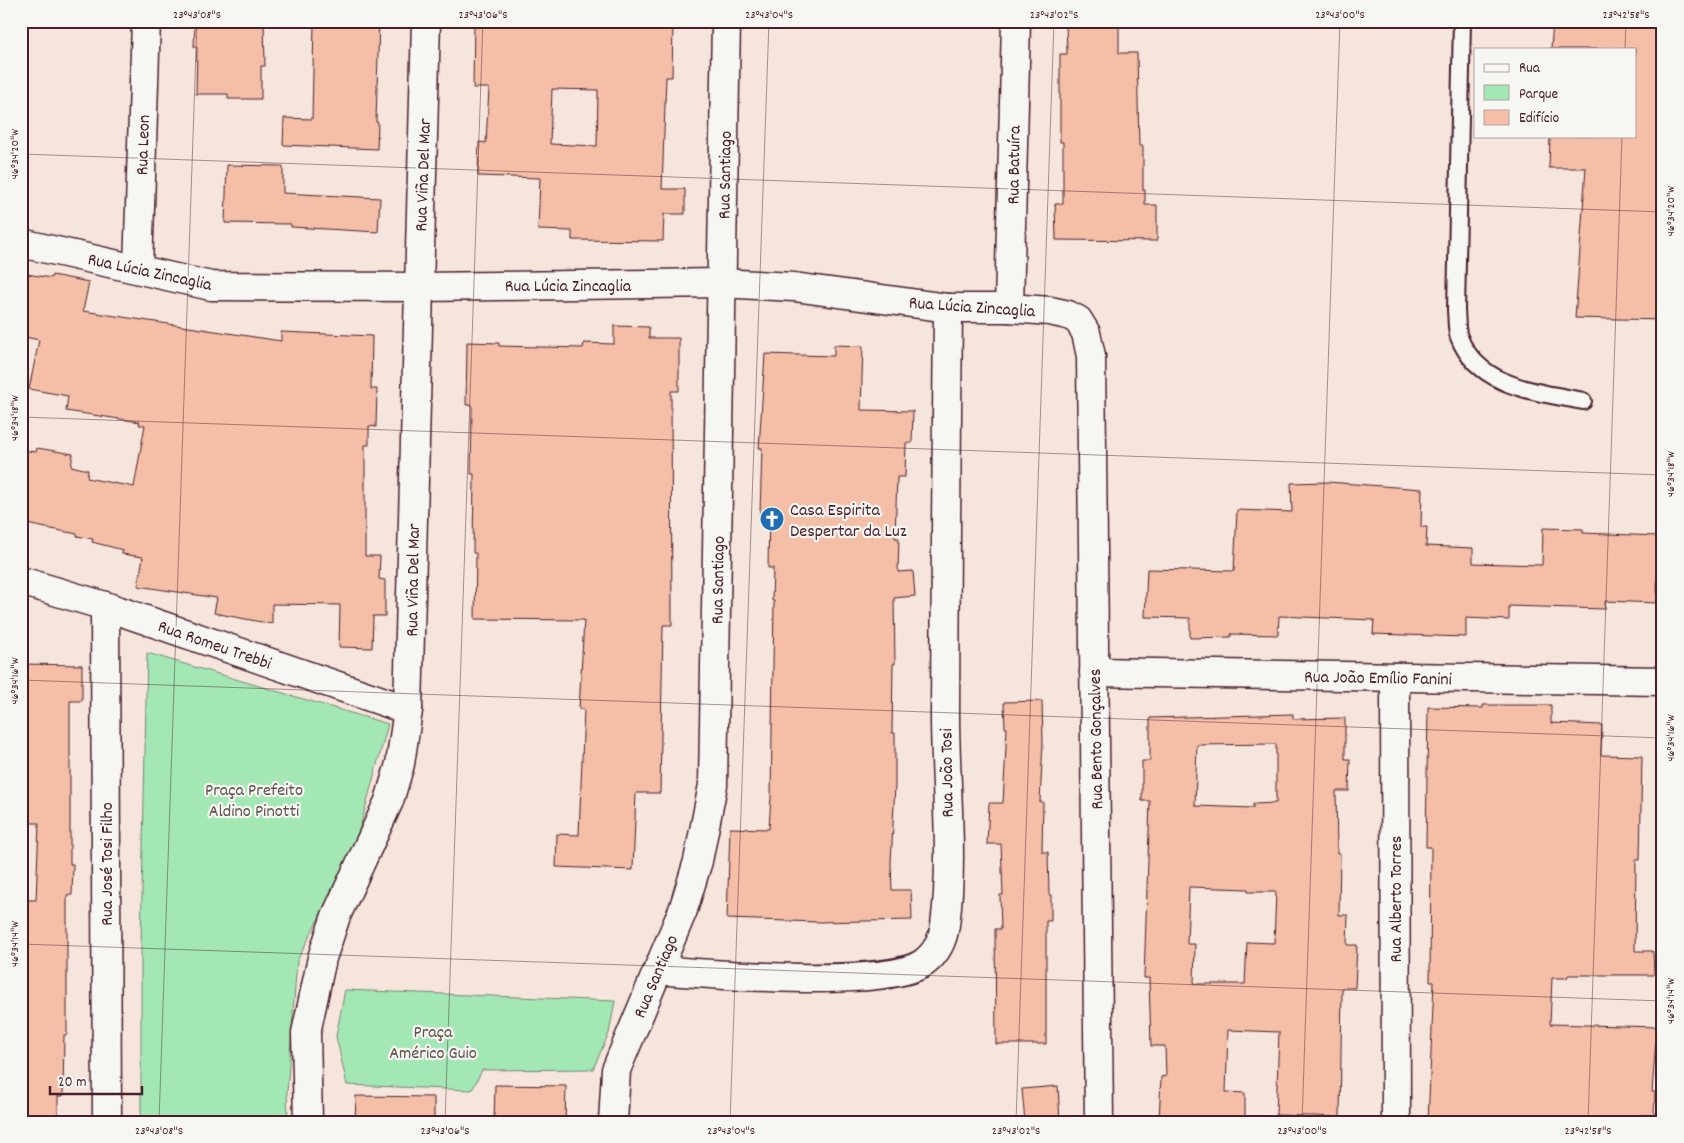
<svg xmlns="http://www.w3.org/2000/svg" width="1684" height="1143" viewBox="0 0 1684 1143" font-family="Dekko,sans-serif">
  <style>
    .green { fill: #a3e8b4; stroke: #768470 }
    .building { fill: #f4bea7; stroke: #4a1f2b; fill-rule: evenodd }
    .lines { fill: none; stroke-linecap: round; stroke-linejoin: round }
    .service-casing { stroke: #4a1f2b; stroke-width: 20 }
    .minor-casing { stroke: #4a1f2b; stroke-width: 31 }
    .service { stroke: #f6f6f2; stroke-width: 16 }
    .minor { stroke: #f6f6f2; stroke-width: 28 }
    .ticks { fill: none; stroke: #4a1f2b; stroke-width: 1; stroke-opacity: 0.45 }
    .labels { text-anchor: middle; stroke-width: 4.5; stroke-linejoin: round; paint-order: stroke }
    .street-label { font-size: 18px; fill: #4a1f2b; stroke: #f6f6f2 }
    .poi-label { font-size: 18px; fill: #4a1f2b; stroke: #f6f6f2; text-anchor: start }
    .park-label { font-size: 18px; fill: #60514d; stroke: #f6f6f2 }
    .neatline { fill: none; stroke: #4a1f2b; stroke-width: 2 }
    .ticks-label { font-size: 12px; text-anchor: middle; fill: #4a1f2b }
  </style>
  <rect width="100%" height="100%" fill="#f5e5dc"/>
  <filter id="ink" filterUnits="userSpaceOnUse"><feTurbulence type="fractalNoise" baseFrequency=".02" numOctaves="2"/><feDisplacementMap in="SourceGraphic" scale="10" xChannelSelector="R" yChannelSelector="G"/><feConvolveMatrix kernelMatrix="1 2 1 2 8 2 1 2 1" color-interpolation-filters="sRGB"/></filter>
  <g filter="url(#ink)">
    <g class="green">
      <polygon points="147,653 388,724 355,846 297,961 287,1092 288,1122 141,1122 141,944"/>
      <polygon points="345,990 615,1001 609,1033 593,1069 482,1070 472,1090 347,1085 336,1036"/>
    </g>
    <g class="building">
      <polygon points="195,21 264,21 265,66 261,66 261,99 228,99 228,94 196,94 197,47 194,47"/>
      <polygon points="314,21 379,21 376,122 378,122 377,149 283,145 284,118 312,119"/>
      <path d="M474,21H673L672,77H666L662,189H685V214H664L663,241L572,240V231L538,230L540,178L478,176L479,142L486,143L489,88H473ZM552,89L598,90L597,146L550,144Z"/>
      <polygon points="1066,21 1119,21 1119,53 1137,53 1139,146 1143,146 1143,190 1145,190 1145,205 1157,205 1157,241 1056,240 1055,204 1063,204 1063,142 1060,142 1060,54 1067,54"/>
      <polygon points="1553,21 1663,21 1663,320 1575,318 1586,168 1549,168 1550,136 1635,136 1635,49 1551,49"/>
      <polygon points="227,165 283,166 283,193 380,198 378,232 291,227 291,224 225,223"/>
      <polygon points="21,273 51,278 52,275 89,282 83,311 281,341 281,332 372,336 371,389 377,389 376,427 369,426 369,445 365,445 365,556 380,556 379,579 385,580 385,616 373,616 372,648 339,647 340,605 272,604 272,624 214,613 217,598 138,586 143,557 122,554 123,550 92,542 93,539 77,536 77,534 21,523 21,450 36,452 37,448 73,454 71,466 88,470 87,478 134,487 145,425 139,425 140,422 66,411 68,396 29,389 39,340 21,336"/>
      <polygon points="614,326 649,327 649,338 679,338 679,391 671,391 672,625 663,625 660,793 636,793 633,870 556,867 557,834 579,835 584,709 579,709 584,620 475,619 476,553 473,553 474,474 471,474 472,405 466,405 467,342 499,343 499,346 583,348 584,343 614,344"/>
      <polygon points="834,345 863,346 861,410 913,411 912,443 906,443 905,477 897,477 895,538 899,538 898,572 913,571 915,596 894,598 895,664 893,664 892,733 895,733 895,785 891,863 892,890 911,890 912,920 818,922 727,919 730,828 769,829 771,797 774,601 772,601 773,568 768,568 769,513 760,513 762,448 759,448 765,354 834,356"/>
      <polygon points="1328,482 1422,489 1421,527 1427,527 1426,546 1473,548 1473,563 1542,565 1543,528 1583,529 1583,533 1658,536 1657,603 1605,601 1605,609 1509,606 1509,620 1466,618 1466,637 1373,634 1374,620 1279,616 1278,635 1231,634 1231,637 1190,638 1190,618 1145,617 1147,569 1234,571 1237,510 1292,512 1291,483"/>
      <polygon points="21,664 82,665 82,701 70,701 70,864 73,864 72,895 67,895 67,1035 64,1035 63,1096 58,1096 58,1122 21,1122 21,900 36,900 39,823 21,823"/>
      <polygon points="1042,701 1043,742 1040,802 1043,802 1042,852 1048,852 1049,895 1051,895 1051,921 1046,921 1046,1044 996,1044 995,929 1001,929 1000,895 1003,895 1001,844 987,844 989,803 1003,803 1007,728 1005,728 1004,702"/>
      <polygon points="1483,705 1551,705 1551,723 1602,725 1601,755 1642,756 1640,860 1636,860 1635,951 1653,951 1654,975 1568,975 1567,978 1552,978 1550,1024 1657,1027 1652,1092 1655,1092 1654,1115 1641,1115 1641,1122 1428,1122 1434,982 1430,982 1431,847 1426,847 1428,707 1483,708"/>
      <path d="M1293,714V719L1345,718V759H1350L1349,791H1336L1337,853H1340L1339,915H1348L1347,945H1357L1355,988H1342L1340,1117L1276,1115L1279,1032L1228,1030L1226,1092L1245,1093V1122H1159L1161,1077L1166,1076L1165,1046H1151L1149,978H1144L1150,801H1142V761H1150V718ZM1276,744V803L1253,804V808L1195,806L1197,745ZM1189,887L1248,889V892H1276L1274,943L1247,942L1245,984H1194L1195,944H1187Z"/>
      <polygon points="495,1085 566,1086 565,1122 494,1122"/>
      <polygon points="1058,1086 1060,1122 1025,1122 1022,1089"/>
      <polygon points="356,1096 434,1097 434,1122 355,1122"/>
    </g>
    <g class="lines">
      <defs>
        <path id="service" d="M1462,21L1456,310C1457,319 1456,330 1459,337C1478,387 1537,392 1583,401"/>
        <g id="minor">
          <polyline points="21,243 211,286 419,287 721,283 794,287 948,308 1009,308 1050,311 1068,315 1078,320 1086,333 1091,356 1099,1122"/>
          <polyline points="138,269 146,21"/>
          <polyline points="1009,308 1016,21"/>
          <polyline points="21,581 105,606 408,710"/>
          <polyline points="105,606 107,1122"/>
          <polyline points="1094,672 1663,681"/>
          <polyline points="1395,677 1396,1122"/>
          <path d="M658,970C708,974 893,990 926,961C937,952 943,939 945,925C954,858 945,783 945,715C945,579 947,444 948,308"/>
          <polyline points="308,1122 306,1033 322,958 336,916 389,801 400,764 408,710 426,21"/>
          <polyline points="613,1122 616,1070 683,910 698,861 713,785 726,21"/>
        </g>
      </defs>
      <use href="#service" class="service-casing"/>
      <use href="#minor" class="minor-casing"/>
      <use href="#service" class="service"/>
      <use href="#minor" class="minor"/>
    </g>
  </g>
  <path class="ticks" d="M1625,49L1626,21M21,154L1663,212M21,417L1663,475M21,680L1663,738M21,944L1663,1001M159,1122L197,21M445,1122L483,21M730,1122L769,21M1016,1122L1054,21M1302,1122L1340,21M1588,1122L1622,136"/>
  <defs>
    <symbol id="church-disc" viewBox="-11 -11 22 22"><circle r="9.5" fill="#1f6fb2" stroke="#f6f6f2"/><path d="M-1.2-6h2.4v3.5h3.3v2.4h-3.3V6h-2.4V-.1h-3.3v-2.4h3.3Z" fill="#fff"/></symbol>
  </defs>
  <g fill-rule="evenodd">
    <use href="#church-disc" x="758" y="505" width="28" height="28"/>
  </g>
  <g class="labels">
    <g class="street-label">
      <text transform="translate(142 145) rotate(-88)" y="6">Rua Leon</text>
      <text transform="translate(1013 165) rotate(-89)" y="6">Rua Batuíra</text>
      <text transform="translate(422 175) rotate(-88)" y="6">Rua Viña Del Mar</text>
      <text transform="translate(724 175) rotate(-89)" y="6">Rua Santiago</text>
      <text transform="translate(150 271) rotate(12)" y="6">Rua Lúcia Zincaglia</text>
      <text x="568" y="291">Rua Lúcia Zincaglia</text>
      <text transform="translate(972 306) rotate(4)" y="6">Rua Lúcia Zincaglia</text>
      <text transform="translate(412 580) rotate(-89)" y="6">Rua Viña Del Mar</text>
      <text transform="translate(717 580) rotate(-89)" y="6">Rua Santiago</text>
      <text transform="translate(215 644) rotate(19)" y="6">Rua Romeu Trebbi</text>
      <text transform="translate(1378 677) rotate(1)" y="6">Rua João Emílio Fanini</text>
      <text transform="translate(1095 739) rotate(-91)" y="6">Rua Bento Gonçalves</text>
      <text transform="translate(946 773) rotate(-91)" y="6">Rua João Tosi</text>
      <text transform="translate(106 864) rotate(-90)" y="6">Rua José Tosi Filho</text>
      <text transform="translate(1395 899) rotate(-90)" y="6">Rua Alberto Torres</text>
      <text transform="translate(655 976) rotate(-67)" y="6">Rua Santiago</text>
    </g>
    <g class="poi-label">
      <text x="790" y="515">Casa Espirita<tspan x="790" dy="21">Despertar da Luz</tspan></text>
    </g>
    <g class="park-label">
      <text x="254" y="795">Praça Prefeito<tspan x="254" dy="21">Aldino Pinotti</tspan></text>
      <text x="433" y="1037">Praça<tspan x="433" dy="21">Américo Guio</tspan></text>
    </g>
  </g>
  <rect width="1684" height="1143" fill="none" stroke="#f6f6f2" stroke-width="55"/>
  <rect x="1474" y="48" width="162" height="90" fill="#f6f6f2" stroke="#b1a0a2"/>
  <rect x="1484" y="64" width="25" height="8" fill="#f6f6f2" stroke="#b1a0a2"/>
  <text x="1519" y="72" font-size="15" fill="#4a1f2b">Rua</text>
  <rect x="1484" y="85" width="25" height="15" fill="#a3e8b4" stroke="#b1a0a2"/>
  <text x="1519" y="98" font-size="15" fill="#4a1f2b">Parque</text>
  <rect x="1484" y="110" width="25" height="15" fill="#f4bea7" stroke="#b1a0a2"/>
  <text x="1519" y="122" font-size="15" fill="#4a1f2b">Edifício</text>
  <path d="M50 1086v8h92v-8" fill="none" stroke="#4a1f2b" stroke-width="2.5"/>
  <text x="58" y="1086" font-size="15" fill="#4a1f2b" stroke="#f6f6f2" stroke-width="4" paint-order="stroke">20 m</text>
  <rect x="28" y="28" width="1628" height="1088" class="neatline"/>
  <g class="ticks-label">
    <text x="197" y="18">23°43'08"S</text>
    <text x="483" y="18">23°43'06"S</text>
    <text x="769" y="18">23°43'04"S</text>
    <text x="1054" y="18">23°43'02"S</text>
    <text x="1340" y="18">23°43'00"S</text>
    <text x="1626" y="18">23°42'58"S</text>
    <text transform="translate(14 154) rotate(-90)" y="4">46°34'20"W</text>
    <text transform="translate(1670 211) rotate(-90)" y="4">46°34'20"W</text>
    <text transform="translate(14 418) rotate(-90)" y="4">46°34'18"W</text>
    <text transform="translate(1670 474) rotate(-90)" y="4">46°34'18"W</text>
    <text transform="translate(14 681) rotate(-90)" y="4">46°34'16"W</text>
    <text transform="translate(1670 738) rotate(-90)" y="4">46°34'16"W</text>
    <text transform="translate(14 944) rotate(-90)" y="4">46°34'14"W</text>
    <text transform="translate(1670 1001) rotate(-90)" y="4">46°34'14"W</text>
    <text x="159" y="1134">23°43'08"S</text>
    <text x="445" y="1134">23°43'06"S</text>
    <text x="731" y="1134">23°43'04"S</text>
    <text x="1016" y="1134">23°43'02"S</text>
    <text x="1302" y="1134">23°43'00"S</text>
    <text x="1588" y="1134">23°42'58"S</text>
  </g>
</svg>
